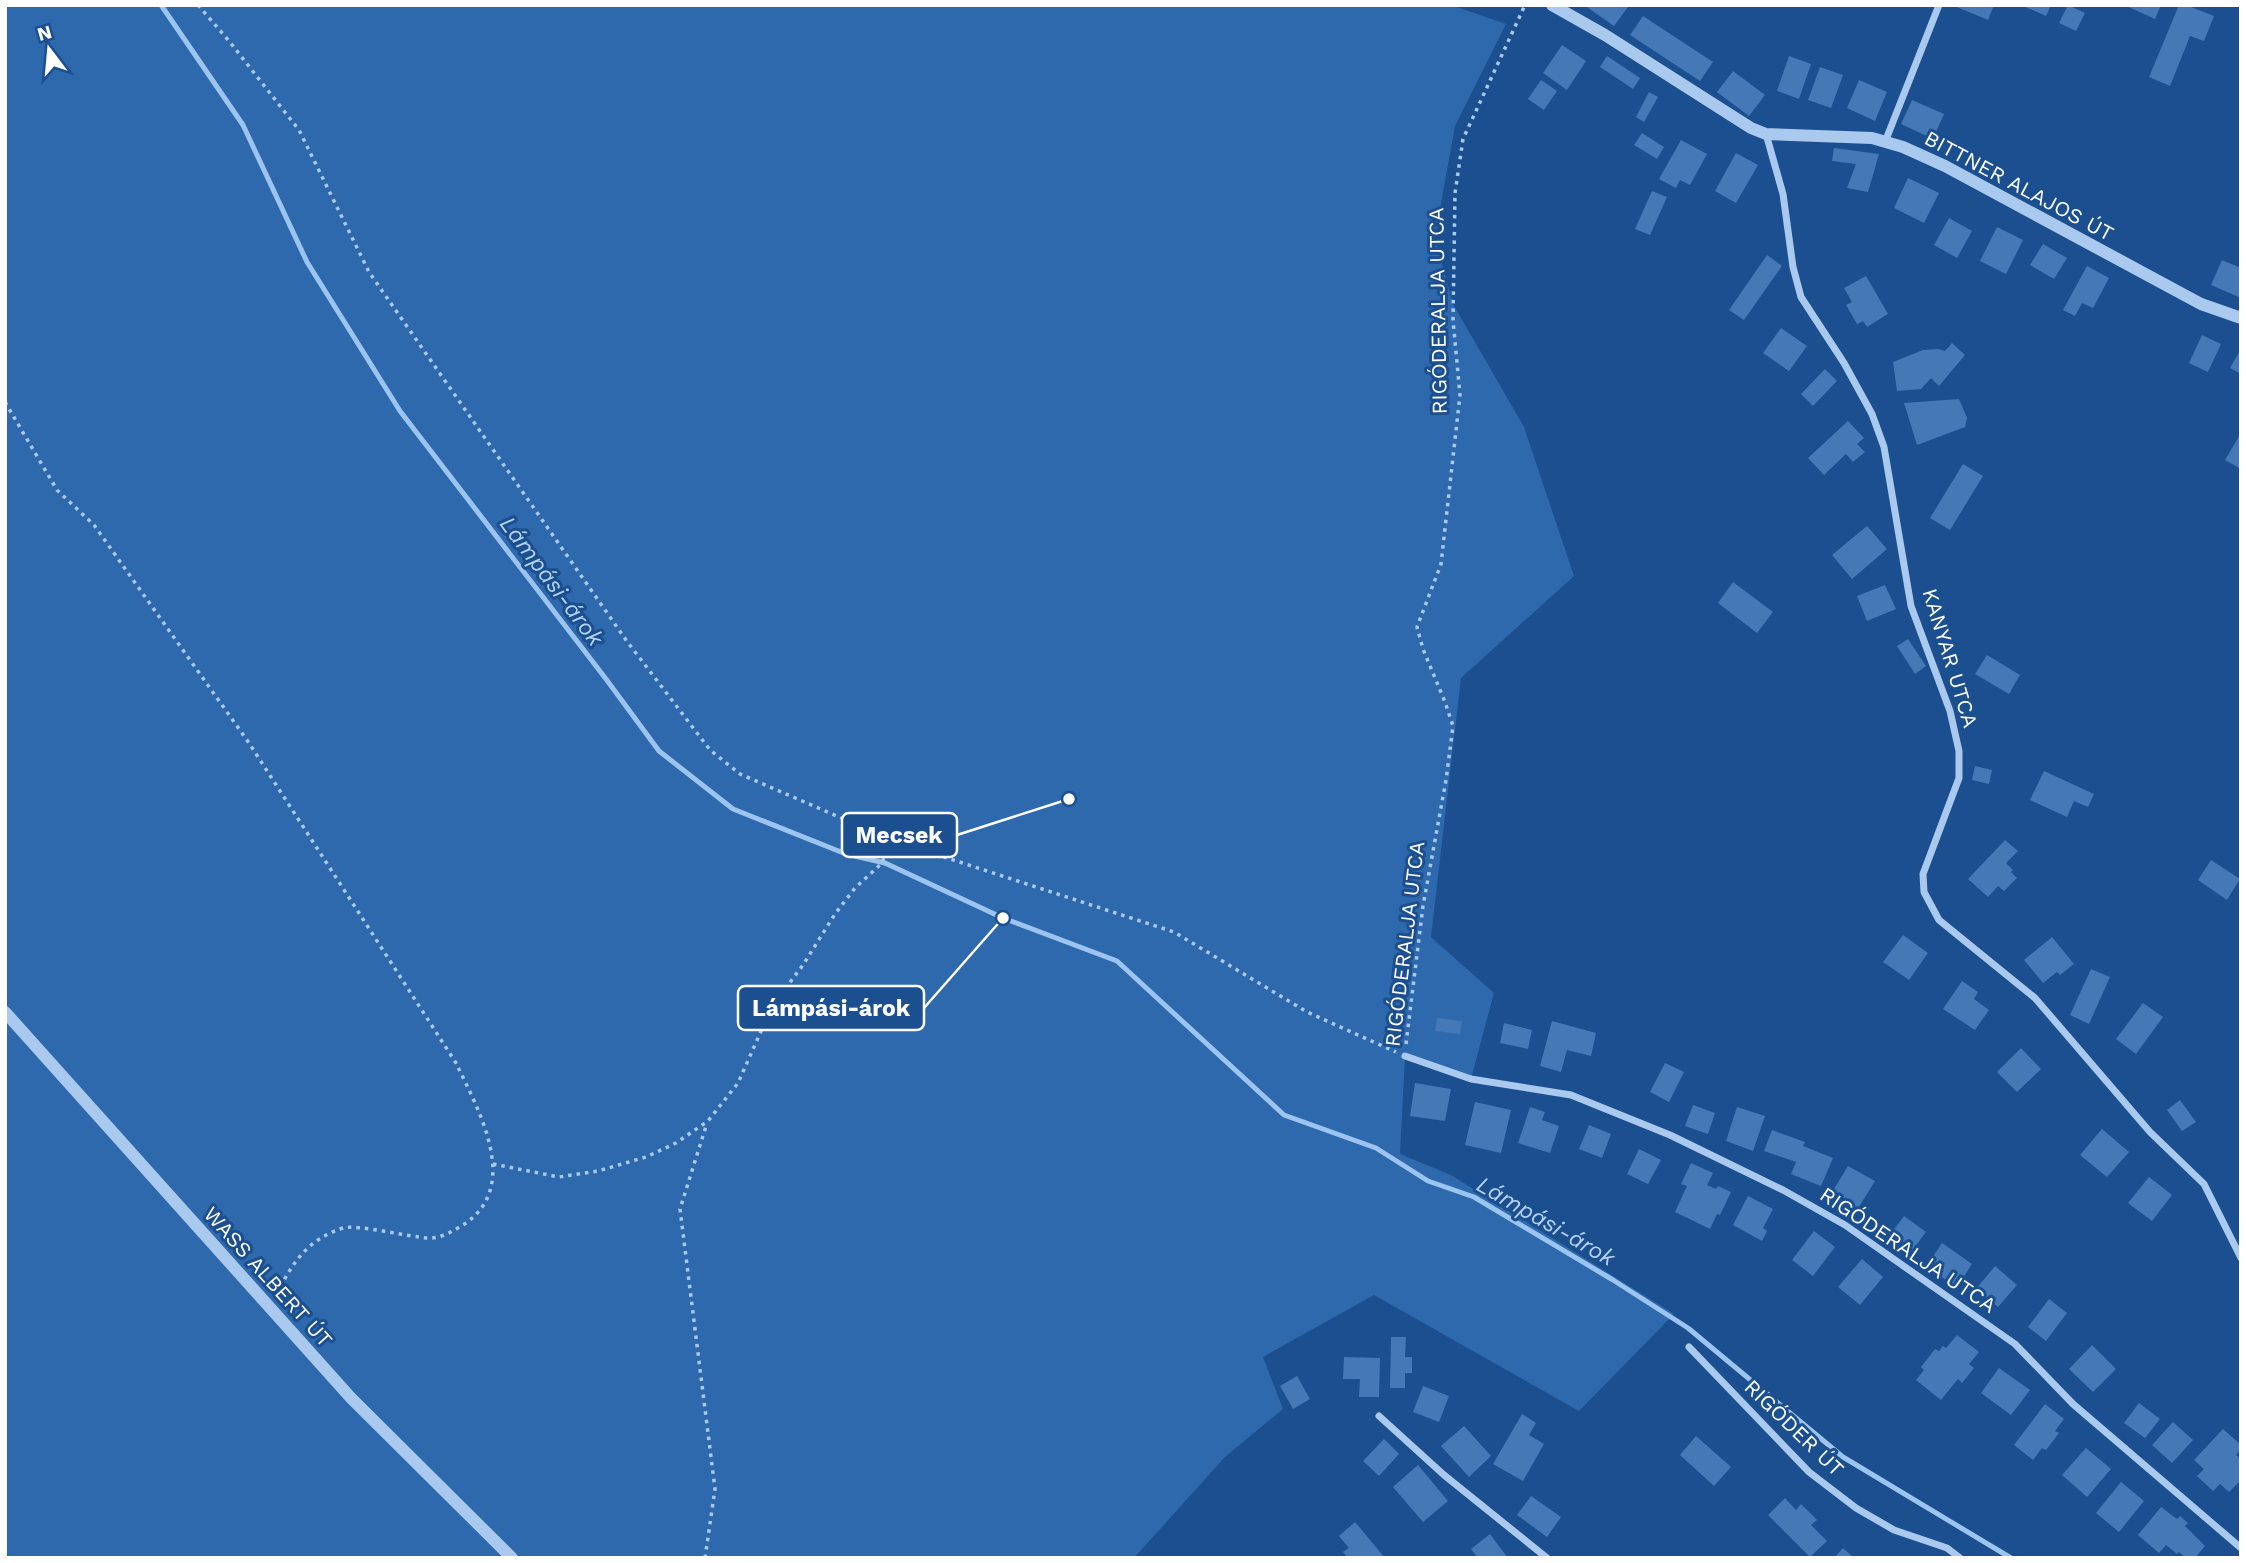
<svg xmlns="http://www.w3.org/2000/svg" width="2246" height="1563" viewBox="0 0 2246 1563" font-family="'Work Sans',sans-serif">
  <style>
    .green { fill: #2e69ad }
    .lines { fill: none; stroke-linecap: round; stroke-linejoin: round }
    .stream { stroke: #9cc4f0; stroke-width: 5 }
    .building { fill: #4478b7 }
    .path { stroke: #a9c9ee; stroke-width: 3.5; stroke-dasharray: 3.5 5; stroke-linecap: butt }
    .minor { stroke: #a9c9ee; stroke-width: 7 }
    .tertiary { stroke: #a9c9ee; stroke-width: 12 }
    .labels { text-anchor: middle; stroke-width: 6; stroke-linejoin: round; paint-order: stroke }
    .street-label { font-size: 21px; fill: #fff; stroke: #1b4f8f }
    .water-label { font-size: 23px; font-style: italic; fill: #b5d3f5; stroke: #1b4f8f }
    .leader { fill: none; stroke: #fff; stroke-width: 2.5 }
    .callout-dot { fill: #fff; stroke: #1b4f8f; stroke-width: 2.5 }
    .callout { fill: #1b4f8f; stroke: #fff; stroke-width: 2.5 }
    .callout-label { font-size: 23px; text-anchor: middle; font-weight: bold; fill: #fff }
  </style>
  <rect width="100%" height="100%" fill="#1b4f8f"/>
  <polygon class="green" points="5,5 1451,5 1506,24 1455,126 1435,237 1453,304 1524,427 1574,576 1461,678 1431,937 1494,993 1471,1079 1405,1057 1400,1154 1451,1175 1674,1314 1579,1411 1374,1295 1263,1357 1283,1409 1225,1457 1134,1558 5,1558"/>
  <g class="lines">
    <polyline class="stream" points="161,5 243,125 307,262 400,411 606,679 659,751 733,809 846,854 885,863 1003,918 1117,961 1284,1115 1376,1148 1428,1181 1474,1197 1613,1280 1688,1328 1843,1457 2011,1558"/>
  </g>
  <g class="building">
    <polygon points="1584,5 1626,5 1628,7 1614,26"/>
    <polygon points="1952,5 1994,5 1988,20"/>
    <polygon points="2021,5 2051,5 2046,16"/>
    <polygon points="2068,5 2085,13 2076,31 2059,23"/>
    <polygon points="2124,5 2161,5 2155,19"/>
    <polygon points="2179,5 2186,5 2214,16 2204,41 2190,36 2170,86 2149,77"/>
    <polygon points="1643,16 1713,62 1700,81 1630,35"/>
    <polygon points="1562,45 1586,61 1567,90 1543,73"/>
    <polygon points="1607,56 1640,78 1633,89 1600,67"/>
    <polygon points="1789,56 1811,64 1799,99 1777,91"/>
    <polygon points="1820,67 1843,75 1831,108 1808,100"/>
    <polygon points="1733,71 1765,95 1749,116 1717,92"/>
    <polygon points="1541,80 1557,91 1544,110 1528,99"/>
    <polygon points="1859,80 1887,92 1875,121 1847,108"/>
    <polygon points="1649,92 1658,97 1644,122 1636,117"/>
    <polygon points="1912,100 1944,114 1933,139 1901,124"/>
    <polygon points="1642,133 1664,147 1657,159 1634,145"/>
    <polygon points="1681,140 1707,154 1690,185 1680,180 1676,188 1659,179"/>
    <polygon points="1834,148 1879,154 1868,192 1847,188 1856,164 1832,161"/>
    <polygon points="1736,153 1758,165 1736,203 1715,191"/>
    <polygon points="1908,178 1939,193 1924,223 1894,208"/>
    <polygon points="1652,191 1667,197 1650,235 1635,229"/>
    <polygon points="1949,218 1972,231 1957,258 1934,245"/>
    <polygon points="1997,227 2023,240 2006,274 1980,261"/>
    <polygon points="2043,244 2067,258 2054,279 2030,265"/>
    <polygon points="1767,255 1782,266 1744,320 1729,310"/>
    <polygon points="2222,260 2241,268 2241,298 2211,285"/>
    <polygon points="2087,266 2109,278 2093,308 2082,303 2075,316 2063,310"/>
    <polygon points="1866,276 1888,314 1867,327 1863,321 1857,324 1846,305 1852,302 1844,288"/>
    <polygon points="1781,328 1807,346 1789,371 1763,353"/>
    <polygon points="2202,335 2221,344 2208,372 2189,363"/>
    <polygon points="1952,343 1965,355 1939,386 1931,378 1921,389 1897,391 1893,362 1923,350 1938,349 1945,351"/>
    <polygon points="2241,349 2241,374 2230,368"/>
    <polygon points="1825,369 1837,381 1813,406 1801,394"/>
    <polygon points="1959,399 1967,418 1965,427 1917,445 1904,403"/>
    <polygon points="1848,421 1864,438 1857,444 1865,452 1853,462 1846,454 1824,475 1808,458"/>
    <polygon points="2241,433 2241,469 2225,460"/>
    <polygon points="1963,464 1983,476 1950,530 1930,518"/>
    <polygon points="1867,526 1887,549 1852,579 1832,555"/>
    <polygon points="1733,582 1773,612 1757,633 1718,603"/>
    <polygon points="1885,585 1896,609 1867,621 1857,596"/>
    <polygon points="1908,639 1926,666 1915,674 1897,646"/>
    <polygon points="1987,655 2020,675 2009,694 1975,674"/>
    <polygon points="1975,766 1992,770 1989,784 1972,780"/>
    <polygon points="2044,771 2094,794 2088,807 2074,801 2067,817 2030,800"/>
    <polygon points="2005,840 2018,851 2006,863 2013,870 2011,872 2017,878 2004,891 1998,886 1988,897 1968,879"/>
    <polygon points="2211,860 2240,879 2227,900 2198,880"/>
    <polygon points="1903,935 1928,953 1909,980 1883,962"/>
    <polygon points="2052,937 2074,964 2060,975 2057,972 2043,983 2024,960"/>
    <polygon points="2091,969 2110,977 2089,1024 2070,1015"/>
    <polygon points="1962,981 1978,992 1974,999 1989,1010 1975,1030 1943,1009"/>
    <polygon points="2143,1003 2163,1017 2136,1054 2116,1039"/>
    <polygon points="1437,1018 1462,1021 1460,1034 1435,1031"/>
    <polygon points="1552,1021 1596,1033 1591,1056 1567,1050 1561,1072 1540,1066"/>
    <polygon points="1504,1023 1532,1030 1528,1049 1500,1043"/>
    <polygon points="2021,1048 2041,1069 2017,1092 1997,1072"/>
    <polygon points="1665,1063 1684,1072 1669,1102 1650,1092"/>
    <polygon points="1415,1083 1451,1089 1445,1121 1410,1116"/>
    <polygon points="2180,1100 2196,1122 2182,1131 2167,1110"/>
    <polygon points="1475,1102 1511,1110 1501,1153 1465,1145"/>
    <polygon points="1693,1105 1715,1113 1708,1134 1685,1126"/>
    <polygon points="1530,1107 1545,1112 1542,1120 1559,1126 1550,1153 1518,1143"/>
    <polygon points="1737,1107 1765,1116 1753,1151 1726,1141"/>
    <polygon points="1589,1125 1611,1134 1602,1158 1579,1149"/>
    <polygon points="2102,1129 2129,1152 2107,1177 2080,1155"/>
    <polygon points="1772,1130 1805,1142 1803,1146 1833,1158 1821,1186 1791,1174 1796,1162 1764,1151"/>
    <polygon points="1639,1149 1661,1160 1648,1184 1627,1174"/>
    <polygon points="1691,1163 1713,1173 1707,1185 1716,1189 1718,1186 1731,1192 1720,1215 1717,1214 1710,1229 1675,1212 1687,1186 1681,1184"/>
    <polygon points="1848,1166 1875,1181 1854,1215 1828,1199"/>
    <polygon points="2149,1177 2172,1195 2152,1221 2128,1203"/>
    <polygon points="1748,1196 1773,1209 1763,1228 1767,1231 1762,1241 1733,1225"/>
    <polygon points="1904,1216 1926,1232 1908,1256 1886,1240"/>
    <polygon points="1814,1231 1835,1247 1813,1276 1792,1260"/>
    <polygon points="1942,1243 1972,1264 1957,1287 1926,1267"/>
    <polygon points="1862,1259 1883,1277 1860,1305 1838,1287"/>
    <polygon points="1995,1266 2017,1285 1998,1307 1976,1289"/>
    <polygon points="2049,1299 2067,1313 2046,1341 2028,1327"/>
    <polygon points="1957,1335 1979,1352 1969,1364 1974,1368 1962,1383 1958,1379 1941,1400 1916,1380 1924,1370 1921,1367 1935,1349 1939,1351 1943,1346 1946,1348"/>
    <polygon points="1391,1337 1406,1337 1405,1357 1412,1357 1412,1373 1405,1373 1405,1388 1390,1388"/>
    <polygon points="2092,1345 2116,1369 2093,1392 2069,1369"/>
    <polygon points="1344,1357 1380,1358 1379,1397 1359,1397 1360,1379 1343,1379"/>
    <polygon points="1999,1368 2030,1390 2011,1415 1981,1393"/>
    <polygon points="1297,1376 1310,1399 1293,1409 1280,1386"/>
    <polygon points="1423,1386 1449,1396 1439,1422 1413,1412"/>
    <polygon points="2139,1403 2160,1419 2145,1438 2124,1423"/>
    <polygon points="2045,1404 2064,1419 2055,1431 2059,1433 2046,1450 2042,1448 2033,1460 2014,1445"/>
    <polygon points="1522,1414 1536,1423 1529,1435 1544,1444 1523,1481 1493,1464"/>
    <polygon points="2173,1422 2193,1440 2172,1463 2152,1445"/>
    <polygon points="1464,1426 1491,1456 1469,1477 1441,1446"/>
    <polygon points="2223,1429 2241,1445 2241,1449 2236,1455 2241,1459 2241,1480 2229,1492 2220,1484 2213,1491 2197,1476 2204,1469 2194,1460"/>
    <polygon points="1696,1436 1731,1467 1714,1486 1680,1455"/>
    <polygon points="1384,1439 1399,1454 1379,1476 1363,1461"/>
    <polygon points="2086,1448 2111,1469 2087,1497 2062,1475"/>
    <polygon points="1418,1465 1448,1501 1423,1522 1393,1487"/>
    <polygon points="2121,1482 2144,1501 2119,1532 2096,1513"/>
    <polygon points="1531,1496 1561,1517 1547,1537 1517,1515"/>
    <polygon points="1785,1498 1796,1510 1801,1504 1817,1520 1811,1525 1827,1541 1810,1557 1768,1515"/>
    <polygon points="2161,1507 2177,1519 2180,1516 2188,1523 2185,1526 2205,1546 2195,1558 2186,1558 2179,1552 2177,1554 2166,1545 2159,1553 2138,1535"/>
    <polygon points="1355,1522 1385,1558 1348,1558 1343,1552 1349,1548 1339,1536"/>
    <polygon points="1490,1534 1508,1558 1478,1558 1471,1549"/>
    <polygon points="1843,1548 1854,1558 1834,1558"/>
  </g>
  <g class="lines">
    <g class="path">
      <polyline points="198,5 229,41 299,130 369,272 626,640 710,750 740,774 892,840 1174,932 1307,1012 1396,1052"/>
      <path d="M5,402L57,490L94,525L249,743L456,1063C478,1109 521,1184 466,1223C455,1230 441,1239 427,1238C410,1237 356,1224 343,1228C307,1240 294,1261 277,1293"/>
      <polyline points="1406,1044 1423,906 1446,780 1453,726 1445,702 1423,649 1417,627 1441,564 1460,395 1453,320 1455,193 1463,139 1525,5"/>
      <polyline points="493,1164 559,1177 598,1171 646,1157 676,1143 708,1121 738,1083 766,1020 776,1001 803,965 835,914 855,888 881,864 892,840"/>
      <polyline points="705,1558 715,1489 680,1209 707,1123"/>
    </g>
    <g class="minor">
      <polyline points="1766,134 1783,194 1793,267 1801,297 1844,363 1872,414 1884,447 1911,606 1950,711 1959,751 1959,778 1923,874 1924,892 1939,920 2035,998 2150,1132 2204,1184 2241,1258"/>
      <polyline points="1885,142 1939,5"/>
      <polyline points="1405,1056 1471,1079 1571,1095 1670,1135 1783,1190 1845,1225 2015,1344 2073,1404 2241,1548"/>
      <polyline points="1689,1347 1809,1472 1856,1508 1894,1530 1947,1548 1960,1558"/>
      <polyline points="1379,1416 1444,1475 1547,1558"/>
    </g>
    <g class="tertiary">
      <polyline points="1552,5 1605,35 1751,128 1766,134 1872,138 1903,147 1945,166 2201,304 2241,318"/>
      <polyline points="5,1012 351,1398 512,1558"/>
    </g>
  </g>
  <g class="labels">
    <g class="street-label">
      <text transform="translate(2019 186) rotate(28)" y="7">BITTNER ALAJOS ÚT</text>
      <text transform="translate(1438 311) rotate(-91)" y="7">RIGÓDERALJA UTCA</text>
      <text transform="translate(1950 658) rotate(73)" y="7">KANYAR UTCA</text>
      <text transform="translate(1405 944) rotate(-83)" y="7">RIGÓDERALJA UTCA</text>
      <text transform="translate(1908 1250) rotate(34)" y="7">RIGÓDERALJA UTCA</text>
      <text transform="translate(268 1277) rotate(48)" y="7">WASS ALBERT ÚT</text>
      <text transform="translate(1794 1428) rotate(44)" y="7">RIGÓDER ÚT</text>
    </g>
    <g class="water-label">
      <text transform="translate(552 581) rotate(53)" y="8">Lámpási-árok</text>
      <text transform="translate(1546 1221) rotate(30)" y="8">Lámpási-árok</text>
    </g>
  </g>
  <path class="leader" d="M1069 799L957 835M1003 918L924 1008"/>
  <g class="callout-dot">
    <circle cx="1069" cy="799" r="7"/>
    <circle cx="1003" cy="918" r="7"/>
  </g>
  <g class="callout">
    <rect x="842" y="813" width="115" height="44" rx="7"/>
    <rect x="738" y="986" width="186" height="44" rx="7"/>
  </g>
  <g class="callout-label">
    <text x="899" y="843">Mecsek</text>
    <text x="831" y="1016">Lámpási-árok</text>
  </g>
  <rect width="2246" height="1563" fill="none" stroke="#ffffff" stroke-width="14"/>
  <g transform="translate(49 49) rotate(344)" stroke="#1b4f8f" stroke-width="5" paint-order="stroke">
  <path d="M0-5L12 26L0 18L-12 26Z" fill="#ffffff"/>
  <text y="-10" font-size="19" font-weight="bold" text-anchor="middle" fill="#ffffff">N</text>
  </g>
</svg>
